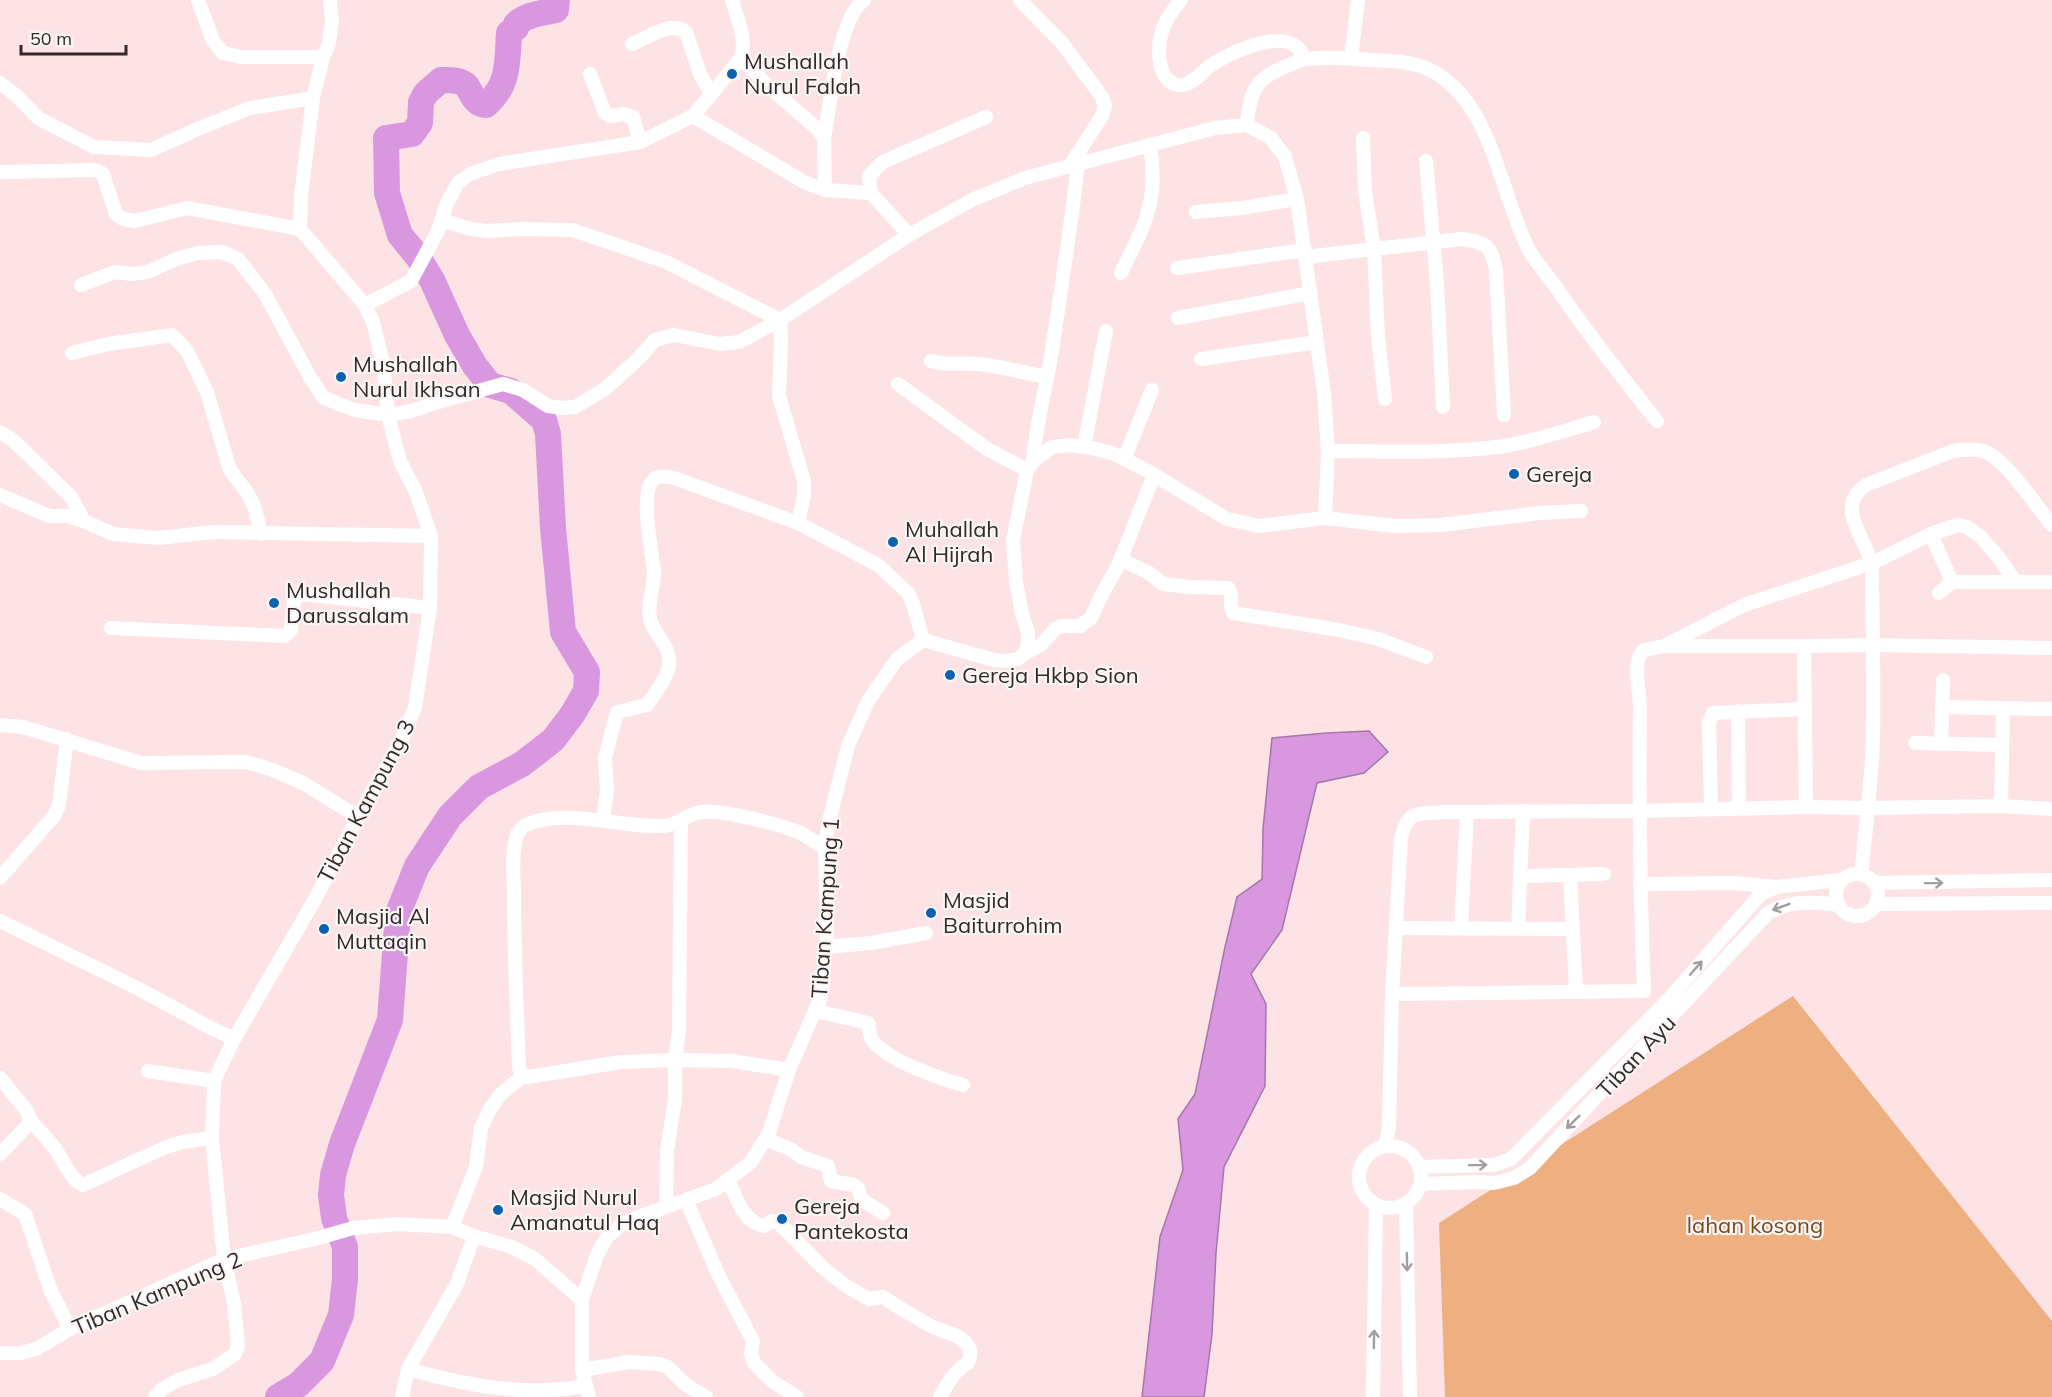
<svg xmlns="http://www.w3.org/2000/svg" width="2052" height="1397" viewBox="0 0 2052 1397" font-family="Mulish,sans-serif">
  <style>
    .green { fill: #eeb081 }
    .water { fill: #d997e0; stroke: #a776a9; stroke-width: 1.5 }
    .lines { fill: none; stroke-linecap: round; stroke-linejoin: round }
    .river { stroke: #d997e0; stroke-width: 26 }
    .minor { stroke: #fff; stroke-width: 14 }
    .oneway { stroke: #a39f9f }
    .poi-dot { fill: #0d62b0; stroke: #fbf6f6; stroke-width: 2 }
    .labels { text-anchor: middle; stroke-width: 4.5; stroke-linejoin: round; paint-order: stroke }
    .poi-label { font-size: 22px; fill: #33292a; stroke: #fbf6f6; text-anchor: start }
    .street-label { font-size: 22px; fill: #33292a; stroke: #fbf6f6 }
    .park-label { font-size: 22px; fill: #7b481a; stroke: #fbf6f6 }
  </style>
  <rect width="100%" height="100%" fill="#fde3e5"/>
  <polygon class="green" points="1793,996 2052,1321 2052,1397 1445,1397 1439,1223"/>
  <polygon class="water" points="1369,731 1388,752 1364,773 1317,783 1282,930 1251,974 1266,1004 1265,1086 1224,1167 1216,1253 1212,1334 1204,1397 1142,1397 1160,1237 1183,1170 1178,1119 1195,1094 1225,947 1237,897 1262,879 1263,829 1272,738 1326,733"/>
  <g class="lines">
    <path class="river" d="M278,1397L298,1385L322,1361L341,1315L345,1279V1247L334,1218L331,1195L333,1175L342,1144L390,1020L398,913L417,866L450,816L479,787L522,764L553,740L572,715L586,691L587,672L563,632L553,528L548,434L544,420L511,391L490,385L475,366L457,335L432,280L418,257L400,235L387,193L386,138L412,134L420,123L421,102L426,93L441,80C449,80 459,79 466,85C472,92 473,104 486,105C510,84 507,62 509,33L516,28V24C527,14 543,13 556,10L557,0"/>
    <g class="minor">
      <polyline points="198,0 213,41 223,53 241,57 323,57"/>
      <polyline points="1020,0 1062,43 1102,97 1105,106 1102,116 1071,164"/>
      <path d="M1181,0C1173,9 1166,20 1162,31C1157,48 1156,84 1181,85C1193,85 1203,71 1211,65C1230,53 1277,30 1297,47C1300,50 1303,55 1305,59"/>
      <path d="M632,44C647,38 672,20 686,32L700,74L711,94"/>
      <polyline points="741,58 770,88 820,131 824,139 825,190"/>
      <polyline points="1351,58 1358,0"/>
      <polyline points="590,74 605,113 610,116 623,114 633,117 640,142"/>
      <polyline points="0,83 17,96 38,118 94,147 151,150 200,128 250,108 313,98"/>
      <polyline points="693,116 804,182 825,190 871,193 909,235"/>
      <path d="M1247,125C1250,82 1261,76 1299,61C1316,55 1354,59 1372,60C1389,61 1409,61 1426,68C1492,97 1499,192 1529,250C1537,264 1549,277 1558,290C1589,336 1623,378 1657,421"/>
      <polyline points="1363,138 1365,191 1374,249 1378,337 1385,399"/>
      <path d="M824,139C830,106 838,19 864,0"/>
      <polyline points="1426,161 1437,283 1443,407"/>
      <polyline points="0,172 96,170 103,174 116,214 123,219 135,221 187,208 300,229"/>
      <polyline points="871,193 869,176 883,162 986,117"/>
      <polyline points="1196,212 1242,208 1297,199"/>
      <polyline points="442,218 451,223 471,229 487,231 521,229 573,230 666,262 780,320 781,342 779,396 804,481 804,496 798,523"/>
      <path d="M1306,257L1461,239C1486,242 1491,245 1496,270L1504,415"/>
      <polyline points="1177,268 1305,250"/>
      <path d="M1121,273C1145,224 1159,202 1150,145"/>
      <polyline points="81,285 115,272 132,274 148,272 176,259 198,253 222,252 238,259 265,294 310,377 323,397 339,404 355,410 388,415 412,411 435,403 503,384 523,390 548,406 562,408 575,407 605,389 638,359 655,340 674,335 720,344 739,342 780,320 909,235 972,200 1025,178 1192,134 1215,128 1247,125 1271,138 1285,157 1297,199 1324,393 1328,451 1325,518"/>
      <path d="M365,305L411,281L438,231L447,203L458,183L470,174L499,164L640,142L693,116L741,58C747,40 737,18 732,0"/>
      <polyline points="1178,318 1311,293"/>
      <path d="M72,353L108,344L172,335L187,351L207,392L229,467C234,478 243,485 249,496C256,507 258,521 261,534"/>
      <polyline points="1201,359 1317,342"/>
      <path d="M931,361C947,366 962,362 978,364C1001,366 1024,373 1047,377"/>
      <polyline points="898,384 987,449 1027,470"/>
      <polyline points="0,432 13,440 71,497 84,521"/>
      <polyline points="1084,447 1106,331"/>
      <path d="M1328,451C1387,451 1446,454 1504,446C1535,441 1565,431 1594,422"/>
      <polyline points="1124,459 1152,390"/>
      <path d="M1033,461C1036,424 1046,388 1052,351C1061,289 1071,227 1078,164"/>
      <polyline points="0,495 42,513 50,516 67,516 84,521 113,534 135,536 159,538 214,532 431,536"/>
      <polyline points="1931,534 1952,582 1939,593"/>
      <path d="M1120,559L1149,573L1163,584L1189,587L1228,588C1234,596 1228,605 1233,613L1339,630L1378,639L1426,657"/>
      <polyline points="1952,582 2052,582"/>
      <polyline points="111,628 285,636 291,630 294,599 302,594 430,608"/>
      <polyline points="1668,646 1804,646"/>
      <polyline points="1025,653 1041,645 1055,629 1061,626 1080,626 1091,618 1102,594 1118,566 1154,475"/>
      <polyline points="1942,707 2052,709"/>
      <polyline points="1738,711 1739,808"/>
      <polyline points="0,725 23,727 141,763 246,762 270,769 303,783 358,817"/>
      <polyline points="1915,743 2001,745"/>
      <polyline points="1941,744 1943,680"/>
      <polyline points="2001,806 2003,709"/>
      <polyline points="1806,807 1804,646 1873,645 2052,648"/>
      <polyline points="1711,809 1709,723 1713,713 1805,709"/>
      <path d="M603,820L607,790L605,758L617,712L647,705C655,693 667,679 669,665C672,647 654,635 650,619C647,603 654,588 654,572C653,555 637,488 656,478C662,475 668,477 674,478L798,523L878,565L908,593L913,604L923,640"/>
      <circle cx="1857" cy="895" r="21"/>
      <path d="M1861,874C1866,830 1871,786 1873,741C1874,689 1873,637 1872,586C1872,578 1873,570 1871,563C1865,536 1834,507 1866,485L1953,451C1964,449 1975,448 1986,452C2007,461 2036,506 2052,525"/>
      <polyline points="1570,875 1576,992"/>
      <polyline points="1521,876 1604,874"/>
      <polyline points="0,878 54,816 59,805 67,739"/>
      <polyline points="1875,883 2052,880"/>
      <polyline points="1640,884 1734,883 1776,887 1841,880"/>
      <polyline points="1876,904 2052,903"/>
      <polyline points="0,921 137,988 207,1026 234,1039"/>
      <polyline points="1397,928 1572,929"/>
      <polyline points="1461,928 1467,812"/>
      <polyline points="1518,928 1523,811"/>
      <polyline points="826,947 871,943 926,933"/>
      <path d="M1392,994L1644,991C1640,896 1639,802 1640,707C1640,691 1631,662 1644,650L1664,646L1744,605L1872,563L1931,534L1958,525L1967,527L1981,537L1999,558L2015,581"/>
      <path d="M816,1011L868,1023C870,1029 869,1036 873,1041C889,1061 938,1078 963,1085"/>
      <polyline points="148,1071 214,1081"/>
      <path d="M523,1076L519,1068C517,1010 514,952 514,894C514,876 511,853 517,835C519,831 522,827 526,825C560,807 625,828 662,826C677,826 686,815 700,812C719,809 779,824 798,832C807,836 816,843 825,848"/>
      <polyline points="0,1078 27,1111 30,1120 27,1126 0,1154"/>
      <path d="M30,1120C38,1129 46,1137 53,1146C63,1158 69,1179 83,1185L166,1147L182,1142L212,1138"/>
      <polyline points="766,1139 792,1150 801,1157 828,1166 831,1181 854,1185 858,1188 862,1200 883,1213"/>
      <circle cx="1390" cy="1177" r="31"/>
      <path d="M1385,1146L1389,1127L1392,994L1401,838C1408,808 1418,815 1445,812L1640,811L1806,807L1868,808L2001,806L2052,809"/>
      <polyline points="1420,1167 1494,1165 1511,1159 1668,1000 1760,895 1776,887"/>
      <path d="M728,1180C736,1196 744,1224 764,1226L772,1221L779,1223L823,1268L846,1286L869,1299L883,1297C899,1308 915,1317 931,1326C943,1332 961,1334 968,1346C972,1351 970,1358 968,1363C954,1371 948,1383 940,1397"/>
      <path d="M1421,1184L1478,1182L1494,1183L1514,1178L1530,1168L1768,913C1790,900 1814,902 1839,905"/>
      <polyline points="0,1199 25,1214 50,1289 70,1329"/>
      <polyline points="686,1200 719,1276 753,1341 751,1354 754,1363 772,1381 797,1397"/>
      <polyline points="1406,1204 1410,1397"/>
      <polyline points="666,1207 667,1151 675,1099 675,1060 679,1031 681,822"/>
      <polyline points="452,1227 476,1167 481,1128 490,1109 501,1094 523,1076 528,1077 621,1062 675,1060 732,1061 789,1070"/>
      <polyline points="0,1353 21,1353 36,1349 70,1329 224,1259 315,1239 353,1228 398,1224 452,1227 474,1236 512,1247 535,1259 582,1300"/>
      <path d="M408,1369C465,1385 526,1397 585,1386"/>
      <polyline points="582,1370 629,1362 660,1364 668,1367 686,1385 706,1397"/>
      <polyline points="155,1397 162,1389 178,1380 213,1369 235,1354 238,1346 234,1303 224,1259 212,1138 214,1081 234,1039 314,901 358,817 405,733 415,707 430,608 431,536 416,492 400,461 388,415 383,363 373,322 365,305 300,229 301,196 313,98 323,57 329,43 332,21 330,0"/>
      <polyline points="402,1397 408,1369 457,1284 474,1236"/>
      <polyline points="589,1397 582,1370 582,1300 597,1255 607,1237 621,1225 638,1217 716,1189 751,1162 769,1133 789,1070 821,997 827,937 825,848 828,825 848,746 868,701 897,659 923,640 994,660 1007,661 1018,659 1025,653 1028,643 1028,632 1022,614 1016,581 1013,541 1027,470 1033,461 1052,447 1070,445 1092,448 1112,453 1146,470 1227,519 1259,526 1325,518 1395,526 1441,525 1539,513 1581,511"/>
      <polyline points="1373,1397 1376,1205"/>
    </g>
  </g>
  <defs><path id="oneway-shaft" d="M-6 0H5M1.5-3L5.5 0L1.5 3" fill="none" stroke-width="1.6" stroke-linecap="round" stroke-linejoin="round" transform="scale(1.5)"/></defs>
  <g class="oneway">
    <use href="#oneway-shaft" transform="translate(1934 883) rotate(-1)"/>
    <use href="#oneway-shaft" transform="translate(1781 907) rotate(159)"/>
    <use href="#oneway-shaft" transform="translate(1696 968) rotate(-49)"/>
    <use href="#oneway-shaft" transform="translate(1573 1122) rotate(135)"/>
    <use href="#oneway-shaft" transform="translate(1478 1165) rotate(-1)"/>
    <use href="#oneway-shaft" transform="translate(1407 1262) rotate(89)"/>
    <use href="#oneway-shaft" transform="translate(1374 1339) rotate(-89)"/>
  </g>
  <g class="poi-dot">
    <circle cx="732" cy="74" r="6"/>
    <circle cx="341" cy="377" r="6"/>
    <circle cx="1514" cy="474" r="6"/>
    <circle cx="893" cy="542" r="6"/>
    <circle cx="274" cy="603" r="6"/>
    <circle cx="950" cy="675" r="6"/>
    <circle cx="931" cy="913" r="6"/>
    <circle cx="324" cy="929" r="6"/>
    <circle cx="498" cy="1210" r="6"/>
    <circle cx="782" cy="1219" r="6"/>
  </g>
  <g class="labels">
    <g class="poi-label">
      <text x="744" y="69">Mushallah<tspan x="744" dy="25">Nurul Falah</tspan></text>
      <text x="353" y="372">Mushallah<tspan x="353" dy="25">Nurul Ikhsan</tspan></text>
      <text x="1526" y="482">Gereja</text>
      <text x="905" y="537">Muhallah<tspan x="905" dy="25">Al Hijrah</tspan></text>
      <text x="286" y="598">Mushallah<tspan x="286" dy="25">Darussalam</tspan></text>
      <text x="962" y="683">Gereja Hkbp Sion</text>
      <text x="943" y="908">Masjid<tspan x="943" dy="25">Baiturrohim</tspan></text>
      <text x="336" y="924">Masjid Al<tspan x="336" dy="25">Muttaqin</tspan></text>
      <text x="510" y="1205">Masjid Nurul<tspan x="510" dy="25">Amanatul Haq</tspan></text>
      <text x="794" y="1214">Gereja<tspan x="794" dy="25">Pantekosta</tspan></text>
    </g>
    <g class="street-label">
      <text transform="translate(366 801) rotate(-62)" y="8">Tiban Kampung 3</text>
      <text transform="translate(825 908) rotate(-86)" y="8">Tiban Kampung 1</text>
      <text transform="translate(1636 1056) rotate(-47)" y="8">Tiban Ayu</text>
      <text transform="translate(157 1293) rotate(-23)" y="8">Tiban Kampung 2</text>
    </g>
    <g class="park-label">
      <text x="1755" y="1233">lahan kosong</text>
    </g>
  </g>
  <path d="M21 45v9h105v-9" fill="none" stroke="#33292a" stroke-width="3"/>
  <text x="30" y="45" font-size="18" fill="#33292a" stroke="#fbf6f6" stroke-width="4.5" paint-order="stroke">50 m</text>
</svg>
